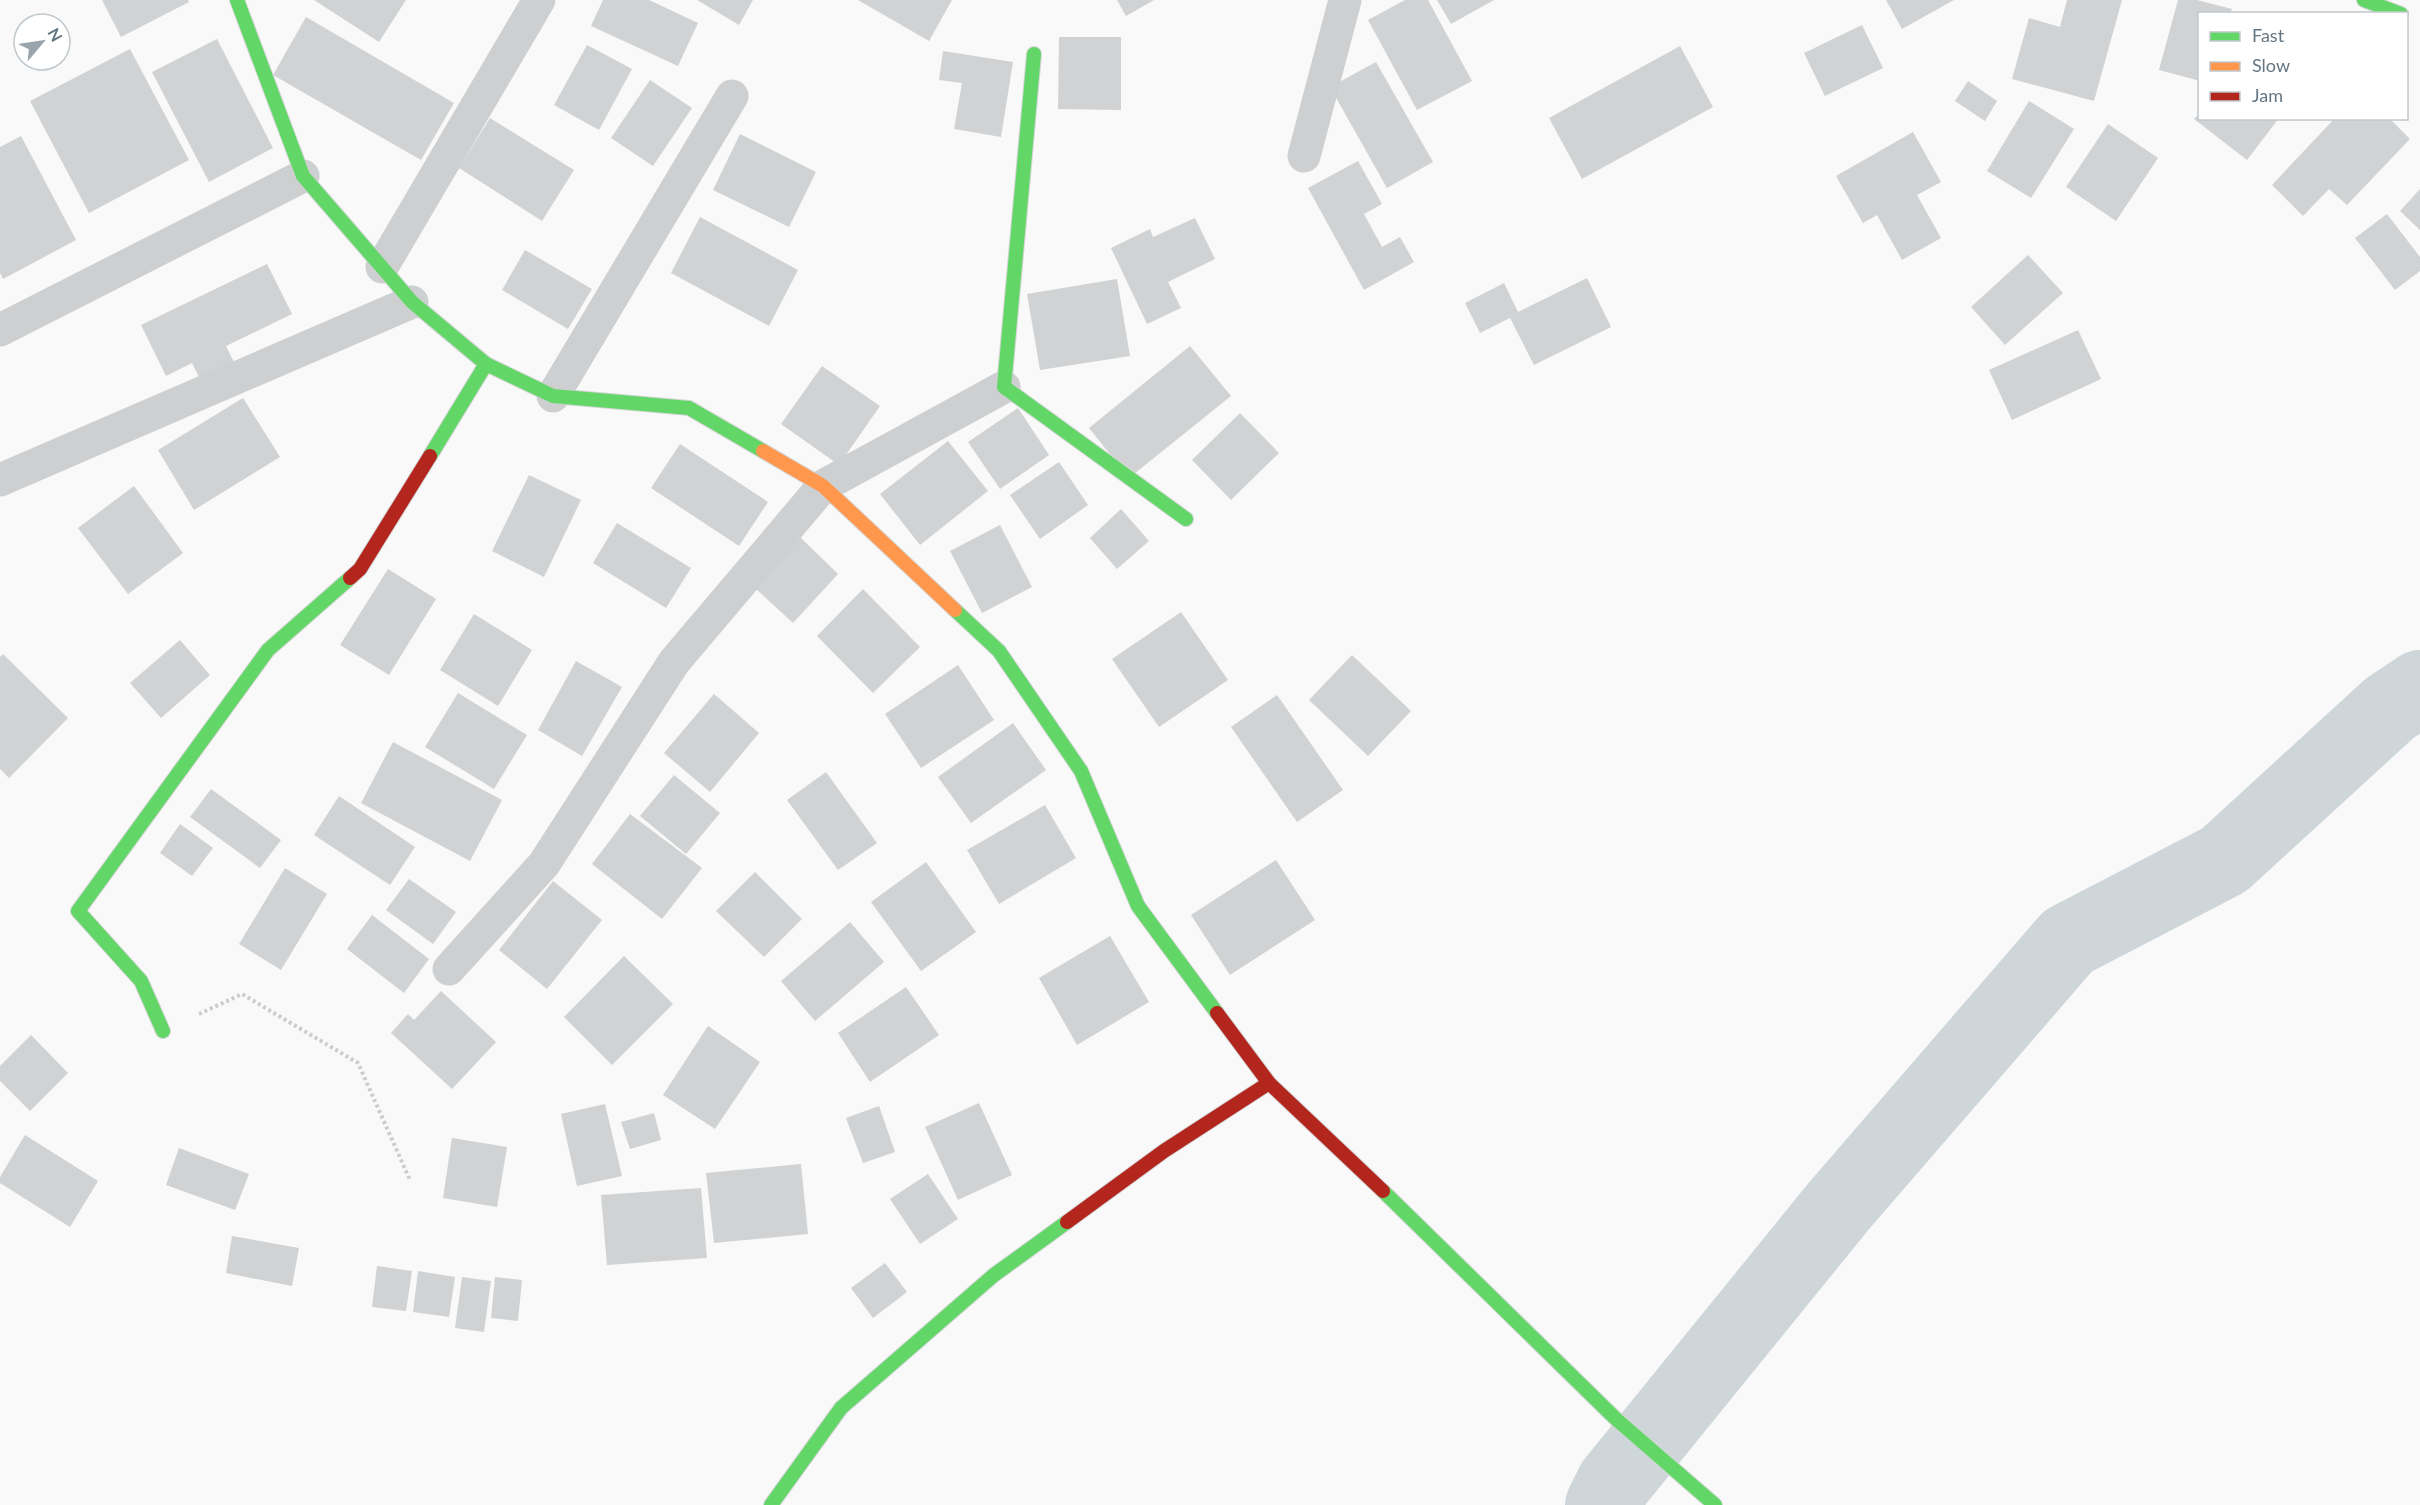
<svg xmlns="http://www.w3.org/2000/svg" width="2420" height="1505" viewBox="0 0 2420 1505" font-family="Lato,sans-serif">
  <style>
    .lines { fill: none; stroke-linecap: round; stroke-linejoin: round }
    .river { stroke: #ced6d9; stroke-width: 76 }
    .building { fill: #d0d2d3 }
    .fast-casing { stroke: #d5d6d7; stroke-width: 16 }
    .slow-casing { stroke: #d5d6d7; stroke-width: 16 }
    .jam-casing { stroke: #d5d6d7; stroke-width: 16 }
    .path { stroke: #cbcccd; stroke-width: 4; stroke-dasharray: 3 3; stroke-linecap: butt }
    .street { stroke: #cecfd0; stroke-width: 33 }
    .fast { stroke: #63d668; stroke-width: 14 }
    .slow { stroke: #ff974d; stroke-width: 14 }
    .jam { stroke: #b3261e; stroke-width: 14 }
  </style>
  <rect width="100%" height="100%" fill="#f9f9f9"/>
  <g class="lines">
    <polyline class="river" points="1603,1505 1614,1483 1838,1207 2068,941 2224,860 2390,708 2420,688"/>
  </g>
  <g class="building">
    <polygon points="102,0 188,0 189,2 121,37"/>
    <polygon points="314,0 406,0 379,42"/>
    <polygon points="603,0 649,0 698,23 678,66 591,26"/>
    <polygon points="697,0 753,0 739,25"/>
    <polygon points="858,0 952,0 929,41"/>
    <polygon points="1117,0 1154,0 1126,16"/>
    <polygon points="1405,0 1428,0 1472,81 1417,110 1368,20"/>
    <polygon points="1437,0 1494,0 1451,24"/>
    <polygon points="1886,0 1954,0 1902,29"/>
    <polygon points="2067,0 2122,0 2094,101 2012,79 2029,18 2060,27"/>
    <polygon points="2178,0 2197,0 2232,9 2230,14 2200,14 2200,81 2159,70"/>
    <polygon points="306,17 454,103 421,160 273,75"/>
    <polygon points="1862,25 1883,68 1825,96 1804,53"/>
    <polygon points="1059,37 1121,37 1121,110 1058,109"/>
    <polygon points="217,39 273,148 209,182 152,72"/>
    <polygon points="587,45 632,69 599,130 554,105"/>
    <polygon points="1680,46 1713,107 1582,179 1549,118"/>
    <polygon points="130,49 189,160 89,213 30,101"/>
    <polygon points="943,51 1013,62 1001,137 954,129 962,83 939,80"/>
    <polygon points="1376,62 1433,162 1387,188 1330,87"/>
    <polygon points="650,80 692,108 653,166 611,138"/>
    <polygon points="1968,81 1997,101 1985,121 1955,101"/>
    <polygon points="2029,101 2074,129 2031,198 1987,171"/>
    <polygon points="2200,113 2200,118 2279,118 2247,160 2194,119"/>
    <polygon points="490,118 574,170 542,221 459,168"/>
    <polygon points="2335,118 2389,118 2410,139 2347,205 2329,189 2303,216 2272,185"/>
    <polygon points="2108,124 2158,158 2116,221 2066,187"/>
    <polygon points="1913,132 1941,182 1917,195 1941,238 1902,260 1877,215 1863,223 1836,176"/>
    <polygon points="740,134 816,172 789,227 713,190"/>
    <polygon points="21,136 76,240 3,279 0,273 0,147"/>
    <polygon points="1358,161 1382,204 1364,214 1382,247 1400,237 1414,262 1364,290 1308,188"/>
    <polygon points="2420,189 2420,230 2400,211"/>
    <polygon points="2387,214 2420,257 2420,271 2395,290 2355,238"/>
    <polygon points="700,217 798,270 769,326 671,273"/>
    <polygon points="1195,218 1215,259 1168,282 1181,308 1147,324 1111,248 1150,229 1153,237"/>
    <polygon points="525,250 592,289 568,329 502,290"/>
    <polygon points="2028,255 2063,293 2005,345 1971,307"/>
    <polygon points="267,264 292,314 226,346 235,364 201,381 192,363 166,376 141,325"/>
    <polygon points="1587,278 1611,327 1534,365 1510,318 1480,333 1465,303 1504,283 1518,312"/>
    <polygon points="1117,279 1130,356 1040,370 1027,294"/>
    <polygon points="2078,330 2101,379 2012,420 1989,370"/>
    <polygon points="1190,346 1231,396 1129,478 1089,428"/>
    <polygon points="822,366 880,406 839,465 781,424"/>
    <polygon points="243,398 280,457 194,510 158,450"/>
    <polygon points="1018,408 1049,455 1000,489 968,442"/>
    <polygon points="1240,413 1279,453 1231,500 1192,460"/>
    <polygon points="948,441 988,491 920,545 880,494"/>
    <polygon points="680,444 768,502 739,546 651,488"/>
    <polygon points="1059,462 1088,505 1040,539 1010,495"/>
    <polygon points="529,475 581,500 544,577 492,551"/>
    <polygon points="134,486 183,553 128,594 78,528"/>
    <polygon points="1121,509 1149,541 1117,569 1090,538"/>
    <polygon points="617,523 691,568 666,608 593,563"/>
    <polygon points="1000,525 1032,587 982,613 950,551"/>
    <polygon points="800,537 838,574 793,623 754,587"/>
    <polygon points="388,569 436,599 389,675 340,645"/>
    <polygon points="863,589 920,647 873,693 817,636"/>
    <polygon points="1181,612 1228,680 1159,727 1112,659"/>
    <polygon points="474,614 532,650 498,706 440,670"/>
    <polygon points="180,640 210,675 161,718 130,683"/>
    <polygon points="3,654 68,718 9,778 0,769 0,657"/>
    <polygon points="1352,655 1411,711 1368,756 1309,700"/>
    <polygon points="576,661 622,687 582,756 538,730"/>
    <polygon points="958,665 994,720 921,768 885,714"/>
    <polygon points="458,693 527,735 494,789 425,747"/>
    <polygon points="714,694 759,733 710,792 664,753"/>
    <polygon points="1277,695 1343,790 1297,822 1231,727"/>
    <polygon points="1013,723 1046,770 971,823 938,777"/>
    <polygon points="393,742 502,800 470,861 361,803"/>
    <polygon points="826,772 877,843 838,870 787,800"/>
    <polygon points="674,775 720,813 686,854 640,816"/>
    <polygon points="211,789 281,840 260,868 190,817"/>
    <polygon points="339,796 415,847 390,885 314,835"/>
    <polygon points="1045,805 1076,858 999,904 967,850"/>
    <polygon points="630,814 702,868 662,919 592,864"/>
    <polygon points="180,824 213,848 192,876 160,853"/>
    <polygon points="1276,860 1315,920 1230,975 1191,915"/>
    <polygon points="926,862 976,932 921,971 871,902"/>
    <polygon points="285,868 327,894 281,970 239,944"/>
    <polygon points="755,872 802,919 764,957 716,911"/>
    <polygon points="409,879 456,912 433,944 386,910"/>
    <polygon points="553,881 602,920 547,989 499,950"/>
    <polygon points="372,915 429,959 404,993 347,949"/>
    <polygon points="850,922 884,962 815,1021 781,981"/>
    <polygon points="1110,936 1149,1002 1077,1045 1039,978"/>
    <polygon points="624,956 673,1004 612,1065 564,1017"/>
    <polygon points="906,987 939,1035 870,1082 838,1033"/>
    <polygon points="441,991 496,1042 452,1089 391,1033 408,1014 414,1020"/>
    <polygon points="708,1026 760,1062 715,1129 663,1095"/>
    <polygon points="31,1035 68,1073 30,1111 0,1081 0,1066"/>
    <polygon points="979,1103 1012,1175 958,1200 925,1127"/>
    <polygon points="605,1104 622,1176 577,1186 561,1114"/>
    <polygon points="879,1106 895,1152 863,1163 846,1118"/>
    <polygon points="654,1113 661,1140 630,1149 621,1122"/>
    <polygon points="25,1135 98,1181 70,1227 0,1183 0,1177"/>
    <polygon points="452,1138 507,1147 497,1207 443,1198"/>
    <polygon points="179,1148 249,1174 235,1210 166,1185"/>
    <polygon points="801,1164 808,1234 714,1243 706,1173"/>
    <polygon points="928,1174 958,1219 920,1244 890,1199"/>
    <polygon points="701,1188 707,1258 607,1265 601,1195"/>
    <polygon points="232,1236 299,1248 292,1286 226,1273"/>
    <polygon points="885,1263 907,1292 873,1318 851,1288"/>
    <polygon points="377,1266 412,1271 406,1311 372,1307"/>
    <polygon points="418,1271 455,1277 449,1317 413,1312"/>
    <polygon points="462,1277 491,1281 484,1332 455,1328"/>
    <polygon points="495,1277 522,1280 518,1321 491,1318"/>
  </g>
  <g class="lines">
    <defs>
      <g id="fast">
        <polyline points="237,0 303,176 412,302 486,364 553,396 689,408 763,451"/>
        <polyline points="2364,0 2401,14"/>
        <polyline points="1034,54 1004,387 1186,519"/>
        <polyline points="430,456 486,364"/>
        <polyline points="955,610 999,651 1081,771 1138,906 1217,1013"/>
        <polyline points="163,1031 141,981 78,911 268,650 350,578"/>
        <polyline points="1383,1191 1616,1419 1715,1505"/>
        <polyline points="771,1505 841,1408 994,1275 1067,1222"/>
      </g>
      <polyline id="slow" points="763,451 823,486 955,610"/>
      <g id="jam">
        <polyline points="350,578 360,569 430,456"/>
        <polyline points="1217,1013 1269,1083 1383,1191"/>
        <polyline points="1067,1222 1164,1151 1269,1083"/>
      </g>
    </defs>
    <use href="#fast" class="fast-casing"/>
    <use href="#slow" class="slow-casing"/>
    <use href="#jam" class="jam-casing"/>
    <polyline class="path" points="199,1014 242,994 358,1063 410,1180"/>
    <g class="street">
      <polyline points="1304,156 1345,0"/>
      <polyline points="382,267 539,0"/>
      <polyline points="0,330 303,176"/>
      <polyline points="553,396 732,96"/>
      <polyline points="0,480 412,302"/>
      <polyline points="449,969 544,864 674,662 823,486 1004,387"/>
    </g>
    <use href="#fast" class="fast"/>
    <use href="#slow" class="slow"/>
    <use href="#jam" class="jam"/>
  </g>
  <rect x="2198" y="12" width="210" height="108" fill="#ffffff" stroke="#c1c8cd" stroke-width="1.5"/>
  <rect x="2210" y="32" width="30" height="9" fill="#63d668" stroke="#c1c8cd" stroke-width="1.5"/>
  <text x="2252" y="42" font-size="18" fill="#657683">Fast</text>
  <rect x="2210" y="62" width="30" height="9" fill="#ff974d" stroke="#c1c8cd" stroke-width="1.5"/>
  <text x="2252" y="72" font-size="18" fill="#657683">Slow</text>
  <rect x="2210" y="92" width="30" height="9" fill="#b3261e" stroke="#c1c8cd" stroke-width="1.5"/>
  <text x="2252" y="102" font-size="18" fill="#657683">Jam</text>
  <g transform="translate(42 42) rotate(61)"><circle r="28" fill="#ffffff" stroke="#c1c8cd" stroke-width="1.5"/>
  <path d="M0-4.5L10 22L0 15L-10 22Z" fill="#99a4ac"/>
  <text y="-9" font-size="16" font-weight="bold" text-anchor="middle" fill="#657683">N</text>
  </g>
</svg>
